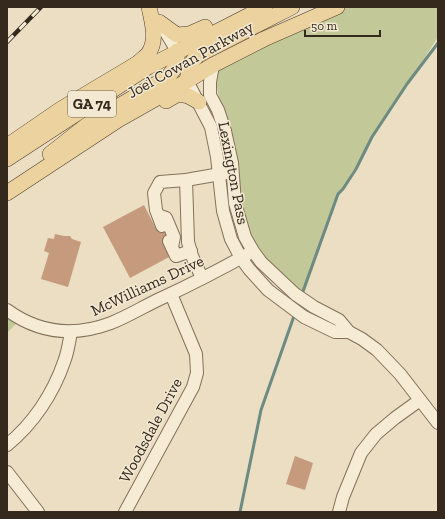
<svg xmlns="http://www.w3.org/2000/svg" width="445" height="519" viewBox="0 0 445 519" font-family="'Zilla Slab',serif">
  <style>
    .green { fill: #c3c898 }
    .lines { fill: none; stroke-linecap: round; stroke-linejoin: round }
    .stream { stroke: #6d8b83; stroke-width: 3 }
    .building { fill: #c69a7c }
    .minor-casing { stroke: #84705b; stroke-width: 14 }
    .major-casing { stroke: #523f2f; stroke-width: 16 }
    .minor { stroke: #f6ecd6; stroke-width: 12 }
    .major { stroke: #ebd29e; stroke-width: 15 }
    .rail-casing { stroke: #35291e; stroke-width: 4.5 }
    .rail { stroke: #f3e9d2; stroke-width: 3; stroke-dasharray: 9; stroke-linecap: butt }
    .labels { text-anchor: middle; stroke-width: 3; stroke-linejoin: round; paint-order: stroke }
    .shield { fill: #f3e9d2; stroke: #6e6354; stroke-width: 1 }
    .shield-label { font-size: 15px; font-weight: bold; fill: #35291e }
    .street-label { font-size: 16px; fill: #35291e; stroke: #f3e9d2 }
  </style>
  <rect width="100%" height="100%" fill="#ebdec3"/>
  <g class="green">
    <polygon points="337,7 438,7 438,37 366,148 336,201 302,300 261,262 235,203 225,131 213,65"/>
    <polygon points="7,311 18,322 7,333"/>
  </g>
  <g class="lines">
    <g class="stream">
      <polyline points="302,294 338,194 343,189 356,169 372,137 407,84 438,43"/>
      <polyline points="240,512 261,410 294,316"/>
    </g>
  </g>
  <g class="building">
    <polygon points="144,205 156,229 164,225 170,236 163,241 171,256 130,278 103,227"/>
    <polygon points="55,234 64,236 70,236 72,239 81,242 68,287 41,279 49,253 44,251 48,238 54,239"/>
    <polygon points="295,456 313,463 305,490 286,484"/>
  </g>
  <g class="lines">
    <defs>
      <g id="minor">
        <polyline points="162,26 177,51"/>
        <polyline points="213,65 210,82 210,95 218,110 225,131 232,163 235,203 245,237 253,251 261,262 295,294 314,307 339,320 349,332 362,339 377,350 400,374 438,423"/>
        <polyline points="187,81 211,127 217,157 223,211 231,239 241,258 249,269 268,290 304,317 335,332 349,332"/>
        <polyline points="160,216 166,218 174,237 172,247"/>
        <polyline points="162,226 156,210 154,193 160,182 186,180"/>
        <polyline points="169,241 176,256 191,251"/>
        <polyline points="202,278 192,256 188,242 186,180 226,173"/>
        <path d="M7,310C40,334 74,337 111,323C129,316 146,305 164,297C192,284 221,269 248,254"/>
        <path d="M7,445C33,424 53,394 64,362C68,352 69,342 71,332"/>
        <polyline points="7,472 38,512"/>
        <polyline points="125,512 193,387 197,373 196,354 171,294"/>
        <polyline points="339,512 343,497 361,453 376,434 395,418 420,400"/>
      </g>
      <g id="major">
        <polyline points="159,22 177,35 189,34 205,27"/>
        <path d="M187,81C189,69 189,64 198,55L292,7"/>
        <polyline points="166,101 178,94 188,96 199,102"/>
        <path d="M7,146L61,109L138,63C141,60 145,57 148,54C158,40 152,22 149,7"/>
        <polyline points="50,154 87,125 168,77 177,65 177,51"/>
        <polyline points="7,159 148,67 265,7"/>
        <polyline points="7,193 118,120 187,81 213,65 264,39 337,7"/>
      </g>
    </defs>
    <use href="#minor" class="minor-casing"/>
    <use href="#major" class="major-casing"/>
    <use href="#minor" class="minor"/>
    <use href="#major" class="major"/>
    <defs>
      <polyline id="rail" points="7,42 41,7"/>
    </defs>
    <use href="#rail" class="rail-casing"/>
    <use href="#rail" class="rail"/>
  </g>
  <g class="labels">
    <rect class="shield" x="68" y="91" width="48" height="26" rx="3"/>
    <g class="shield-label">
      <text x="92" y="109">GA 74</text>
    </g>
    <g class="street-label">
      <text transform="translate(190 59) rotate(-29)" y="6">Joel Cowan Parkway</text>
      <text transform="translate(234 173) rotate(79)" y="6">Lexington Pass</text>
      <text transform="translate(147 285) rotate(-25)" y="6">McWilliams Drive</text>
      <text transform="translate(150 430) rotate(-62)" y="6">Woodsdale Drive</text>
    </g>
  </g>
  <rect width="445" height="519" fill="none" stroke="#35291e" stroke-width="16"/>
  <path d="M305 30v6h75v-6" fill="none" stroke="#35291e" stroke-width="2"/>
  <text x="311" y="30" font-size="12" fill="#35291e" stroke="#f3e9d2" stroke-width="3" paint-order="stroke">50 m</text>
</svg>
